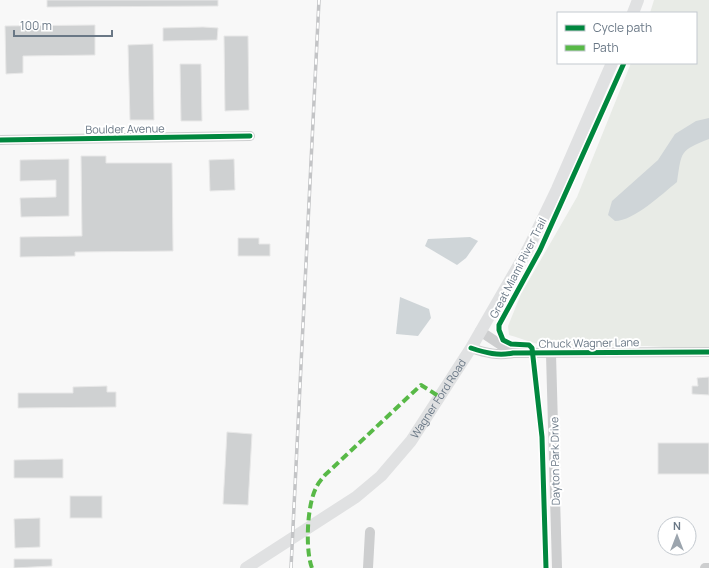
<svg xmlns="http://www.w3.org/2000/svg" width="709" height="568" viewBox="0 0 709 568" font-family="Manrope,sans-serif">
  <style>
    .green { fill: #e8ebe6 }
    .water { fill: #cfd5d8 }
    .building { fill: #cfd1d2; stroke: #e8e8e8 }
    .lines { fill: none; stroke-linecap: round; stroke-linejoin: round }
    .minor { stroke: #cdcecf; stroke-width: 10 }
    .major { stroke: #e0e1e2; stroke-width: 12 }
    .rail-casing { stroke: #c3c4c6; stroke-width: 3.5 }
    .rail { stroke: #fff; stroke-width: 2; stroke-dasharray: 6; stroke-linecap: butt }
    .quiet { stroke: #58b947; stroke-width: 4; stroke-dasharray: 8 4; stroke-linecap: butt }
    .cycleway-casing { stroke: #fff; stroke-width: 8 }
    .cycleway { stroke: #00873e; stroke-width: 5 }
    .labels { text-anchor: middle; stroke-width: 4; stroke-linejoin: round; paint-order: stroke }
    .street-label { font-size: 11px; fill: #6a7886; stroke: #fff }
  </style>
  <rect width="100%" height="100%" fill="#f8f8f8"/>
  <path class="green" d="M654,0H709V350L647,346H551C537,345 523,339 509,335L508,326L521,294L577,197L631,63H696V13H650Z"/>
  <g class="water">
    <path d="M709,118V139C679,151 682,151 677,182C662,194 634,221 615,221L608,215L612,201L658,160L675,134L696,121Z"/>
    <polygon points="470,237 478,241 466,258 457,265 425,246 428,239"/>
    <polygon points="400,297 429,309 431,318 418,336 396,334"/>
  </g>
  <g class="building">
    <polygon points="47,0 218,0 218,6 47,7"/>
    <polygon points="95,25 95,55 23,56 23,73 6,74 5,26"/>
    <polygon points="203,27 218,28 217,40 163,41 163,28"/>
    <polygon points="224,36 248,36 249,110 225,111"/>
    <polygon points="153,44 154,120 130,120 128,45"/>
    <polygon points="180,64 201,64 202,121 181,121"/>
    <polygon points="81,156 106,156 106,163 172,163 173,251 75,252 75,256 20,257 20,237 82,236"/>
    <polygon points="69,159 69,216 21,217 20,198 56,197 56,180 20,181 20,160"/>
    <polygon points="234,159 235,190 210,191 209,160"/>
    <polygon points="238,238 259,238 259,244 270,244 270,256 238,256"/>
    <polygon points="709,377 709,395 692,394 692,386 698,386 697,378"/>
    <polygon points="107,386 107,392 116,392 116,407 18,408 18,393 73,393 73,387"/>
    <polygon points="227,432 252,434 248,505 223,504"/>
    <rect x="658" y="443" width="51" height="31"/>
    <polygon points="63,459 63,478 14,478 14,460"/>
    <rect x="70" y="496" width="32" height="22"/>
    <polygon points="40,518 40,547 15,548 14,519"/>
    <polygon points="14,559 52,559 52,566 14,568"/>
  </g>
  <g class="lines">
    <g class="minor">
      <polyline points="0,140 250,136"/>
      <polyline points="480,331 513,353"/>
      <path d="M471,348C486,353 498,356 513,353L709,352"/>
      <polyline points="551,354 557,568"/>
      <polyline points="368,568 370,532"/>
      <polyline points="705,568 709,568"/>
    </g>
    <g class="major">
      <polyline points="633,13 638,0"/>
      <path id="s1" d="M246,568L356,497L381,476L411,441L471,348L528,249L557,189L612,63"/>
    </g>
    <defs>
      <polyline id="rail" points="291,568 319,0"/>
    </defs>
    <use href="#rail" class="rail-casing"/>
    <use href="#rail" class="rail"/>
    <path class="quiet" d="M312,568C305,550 307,505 316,488C318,483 322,479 325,475L421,385L440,397"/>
    <defs>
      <g id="cycleway">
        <polyline points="0,140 250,136"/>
        <path d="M471,348C486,353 498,356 513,353L709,352"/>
        <polyline points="546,568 542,437 532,348 529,345 511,344 503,340 499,330 499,325 540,250 624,63"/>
      </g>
    </defs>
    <use href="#cycleway" class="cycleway-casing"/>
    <use href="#cycleway" class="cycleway"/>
  </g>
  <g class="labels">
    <g class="street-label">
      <text transform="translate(125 129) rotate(-1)" y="4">Boulder Avenue</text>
      <text transform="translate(518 268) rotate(-63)" y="4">Great Miami River Trail</text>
      <text transform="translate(589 343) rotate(-1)" y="4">Chuck Wagner Lane</text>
      <text dy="4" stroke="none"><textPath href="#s1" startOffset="260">Wagner Ford Road</textPath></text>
      <text transform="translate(555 461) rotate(-91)" y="4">Dayton Park Drive</text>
    </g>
  </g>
  <rect x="557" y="12" width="140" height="52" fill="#ffffff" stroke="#c3c9cf"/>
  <rect x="565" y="25" width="20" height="6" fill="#00873e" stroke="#c3c9cf"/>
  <text x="593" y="32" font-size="12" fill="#6a7886">Cycle path</text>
  <rect x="565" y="45" width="20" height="6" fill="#58b947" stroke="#c3c9cf"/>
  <text x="593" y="52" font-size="12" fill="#6a7886">Path</text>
  <g transform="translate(677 536)"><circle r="19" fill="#ffffff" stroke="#c3c9cf"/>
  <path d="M0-3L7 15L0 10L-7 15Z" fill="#9ca5ae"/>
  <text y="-6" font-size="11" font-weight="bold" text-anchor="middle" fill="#6a7886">N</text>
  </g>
  <path d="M14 30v6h98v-6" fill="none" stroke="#6a7886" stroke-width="2"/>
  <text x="20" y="30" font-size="12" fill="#6a7886" stroke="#ffffff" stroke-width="3" paint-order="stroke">100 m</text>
</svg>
